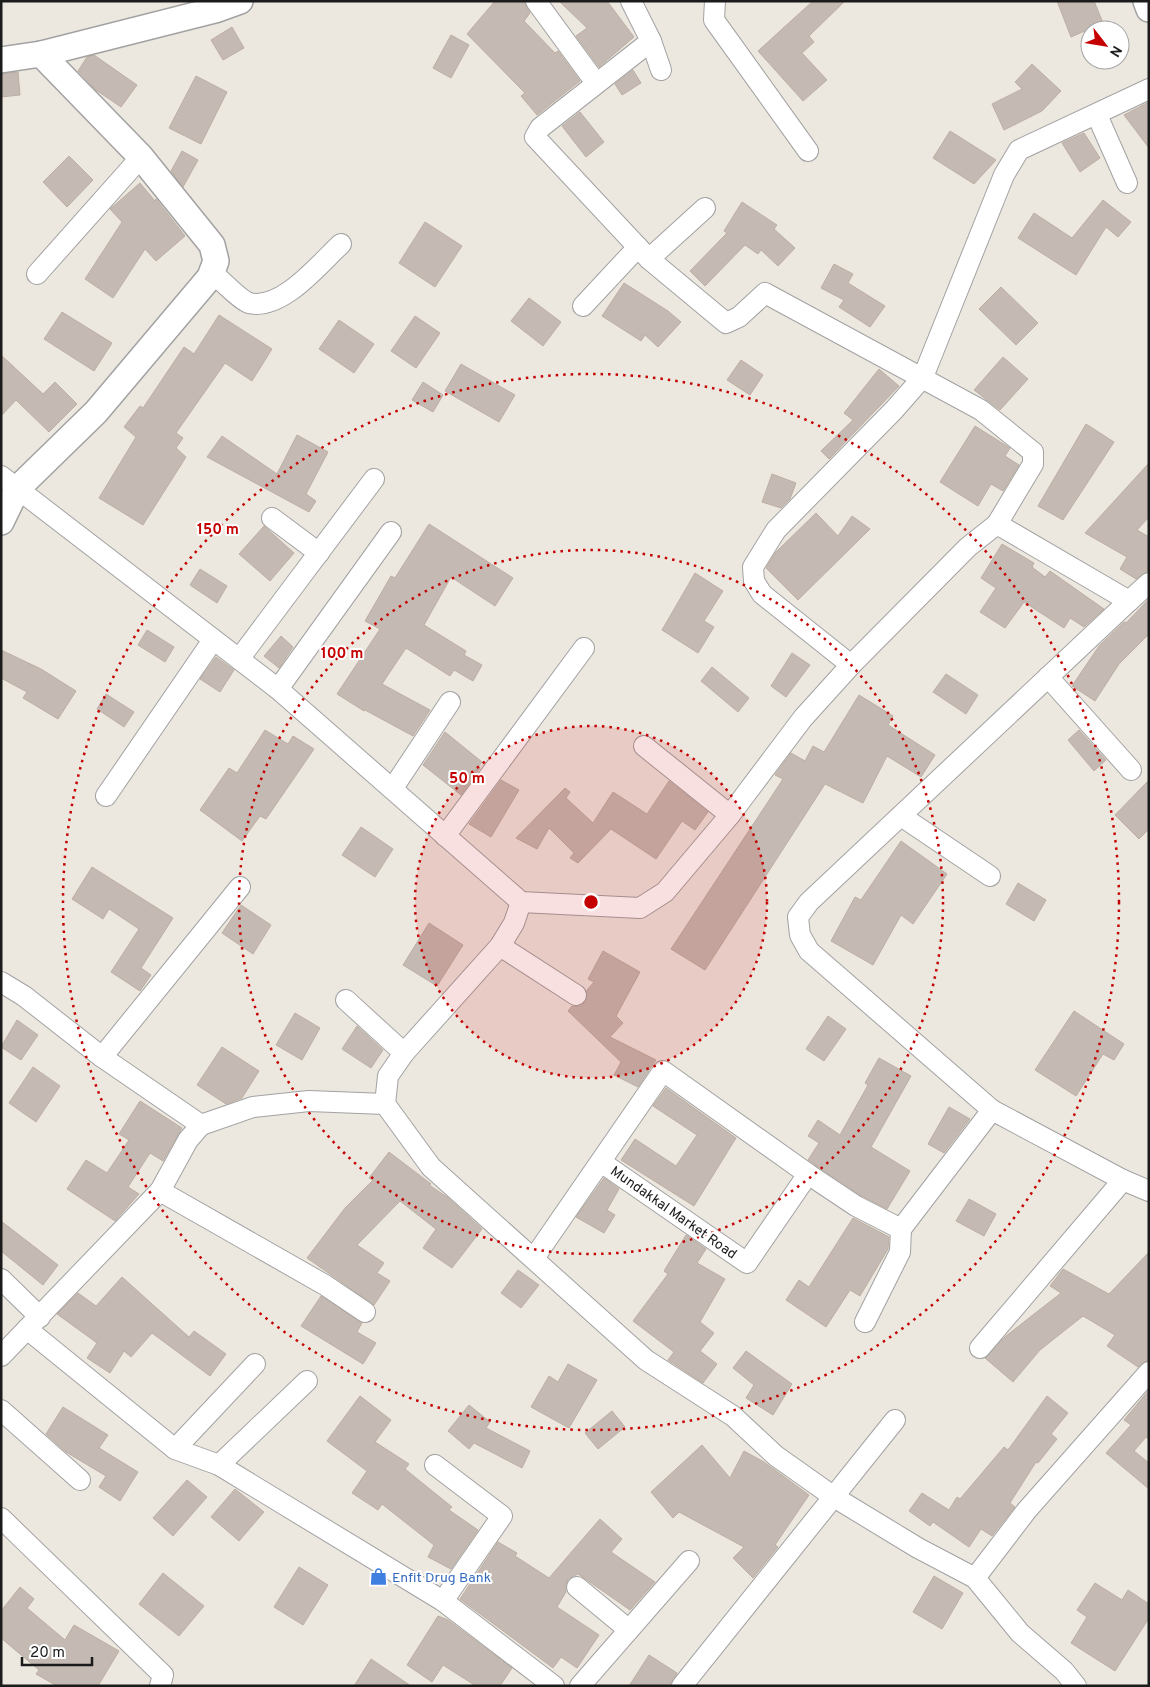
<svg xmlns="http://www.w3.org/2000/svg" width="1150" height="1687" viewBox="0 0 1150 1687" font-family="Overpass,sans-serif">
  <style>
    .building { fill: #c4bab3; stroke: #beaea2 }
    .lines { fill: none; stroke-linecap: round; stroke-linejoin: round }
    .minor-casing { stroke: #a2a2a2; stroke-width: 22 }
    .tertiary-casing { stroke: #a2a2a2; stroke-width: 28 }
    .minor { stroke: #fff; stroke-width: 20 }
    .tertiary { stroke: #fff; stroke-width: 25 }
    .ring { fill: none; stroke: #c50001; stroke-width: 2.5; stroke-dasharray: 2.5 5 }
    .labels { text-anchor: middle; stroke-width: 4; stroke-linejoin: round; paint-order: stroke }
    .street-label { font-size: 14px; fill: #1b1b1b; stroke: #fff }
    .shop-label { font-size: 14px; fill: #366cbe; stroke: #fff; text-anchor: start }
    .centre { fill: #c50001; stroke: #fff; stroke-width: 2.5 }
    .ring-label { font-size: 15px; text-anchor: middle; font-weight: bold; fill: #c50001; stroke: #fff; stroke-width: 4; stroke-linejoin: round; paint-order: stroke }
  </style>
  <rect width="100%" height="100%" fill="#ece8e0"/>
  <g class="building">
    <polygon points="495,1 524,1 530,13 524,21 555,53 558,51 580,81 537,115 521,96 525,93 467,34"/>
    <polygon points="559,1 607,1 634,37 599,67 576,36 587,28"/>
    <polygon points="813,1 845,1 809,36 814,42 802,53 827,80 803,101 758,51"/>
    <polygon points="1057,1 1094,1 1103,23 1071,37"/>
    <polygon points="232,27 244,48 223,60 211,40"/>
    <polygon points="451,35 469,45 451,78 433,68"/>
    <polygon points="94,55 137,85 121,107 96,90 78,71 87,57"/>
    <polygon points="1032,64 1061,91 1042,111 1004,130 992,104 1022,89 1015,82"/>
    <polygon points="633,70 641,83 622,95 615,84"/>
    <polygon points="18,72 20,95 1,97 1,74"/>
    <polygon points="196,76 227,92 201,144 169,128"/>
    <polygon points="1149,102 1149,148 1124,115"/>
    <polygon points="580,112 604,142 586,157 562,126"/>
    <polygon points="950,131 996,160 974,184 933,158"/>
    <polygon points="1084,133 1100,158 1080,172 1062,143"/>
    <polygon points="182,151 198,160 183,187 171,171"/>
    <polygon points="69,156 93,180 67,207 43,182"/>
    <polygon points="140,183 155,201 156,199 185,236 156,261 145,249 113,298 85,279 122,222 110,209"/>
    <polygon points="1103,200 1131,222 1118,237 1106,227 1076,275 1018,238 1034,213 1072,238"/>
    <polygon points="742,202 777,225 774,229 795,248 778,266 761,250 758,254 745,245 705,286 690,271 727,233 724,231"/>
    <polygon points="425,222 462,246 435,287 399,263"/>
    <polygon points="834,264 853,274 848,283 885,306 870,327 839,307 844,300 821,288"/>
    <polygon points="624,283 668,311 681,322 658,347 645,335 641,341 602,316"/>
    <polygon points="1001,287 1038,323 1016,345 979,309"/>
    <polygon points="529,298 561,322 543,346 511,321"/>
    <polygon points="62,312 112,343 94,371 44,339"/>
    <polygon points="219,315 272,349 252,381 225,363 176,433 183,438 176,448 186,457 143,525 99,498 136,437 124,427 140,406 143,408 184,347 194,354"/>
    <polygon points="415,316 440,333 416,368 391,351"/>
    <polygon points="339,320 374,344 354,373 319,349"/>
    <polygon points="1,355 43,394 55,382 77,404 49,432 16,400 1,416"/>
    <polygon points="1003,357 1028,379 1000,410 974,390"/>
    <polygon points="741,360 763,375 750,395 727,380"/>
    <polygon points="461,364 515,395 499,422 445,391"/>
    <polygon points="879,369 899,386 829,459 821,451 853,420 844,413"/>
    <polygon points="423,382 443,395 433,412 412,400"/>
    <polygon points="1086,424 1114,442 1063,520 1038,506"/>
    <polygon points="975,426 1010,448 1005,456 1019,465 1003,491 991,484 978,506 940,482"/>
    <polygon points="297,435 328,452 306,494 316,501 309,512 207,457 222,436 277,474"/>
    <polygon points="1149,463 1149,517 1137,530 1149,537 1149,571 1136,579 1120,569 1127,557 1085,533"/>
    <polygon points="772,474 796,483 790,499 781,508 762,502"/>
    <polygon points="816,513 838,536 852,516 870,529 798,600 766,568 776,552"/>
    <polygon points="429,524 513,578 495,606 451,577 424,625 466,651 464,655 482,665 473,681 454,670 450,676 406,648 382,684 430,710 413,736 365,710 364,711 337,694 380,629 365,621 391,576 395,578"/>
    <polygon points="264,526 294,553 270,581 239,554"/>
    <polygon points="1002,544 1034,563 1032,567 1045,577 1050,571 1104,609 1084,627 1070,618 1064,628 1024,602 1005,628 980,612 996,588 981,578"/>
    <polygon points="200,569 227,586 217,603 190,585"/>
    <polygon points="695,573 723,591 704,621 714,627 698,653 662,630"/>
    <polygon points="1149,599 1149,634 1119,664 1095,701 1072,686 1099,646 1124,622 1126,623"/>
    <polygon points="147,630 174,647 165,662 138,645"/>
    <polygon points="281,636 293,647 279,668 264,656"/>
    <polygon points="1,650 41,669 76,691 58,719 23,698 27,692 1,678"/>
    <polygon points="792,653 810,665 786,697 771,686"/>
    <polygon points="216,657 234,670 220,692 200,679"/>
    <polygon points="712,667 749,698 738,712 701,681"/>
    <polygon points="946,674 978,695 966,714 933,692"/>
    <polygon points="106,694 134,712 124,727 97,709"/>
    <polygon points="859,695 893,716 888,725 935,755 921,777 887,756 863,803 825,784 705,970 671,949 783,779 775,775 791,753 805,761 813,746 824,752"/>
    <polygon points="265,730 288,744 293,736 314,749 266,819 260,816 242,841 200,810 229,768 237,773"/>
    <polygon points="1079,730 1106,760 1094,771 1068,740"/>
    <polygon points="445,732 482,762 478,767 480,768 461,795 423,765"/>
    <polygon points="501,780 519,790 491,837 469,824"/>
    <polygon points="1149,780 1149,829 1139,839 1115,815"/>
    <polygon points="669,781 708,812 695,830 682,821 656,859 611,829 578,863 570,858 574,853 549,828 537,849 516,838 565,788 570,792 566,798 593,823 613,792 647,814"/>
    <polygon points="361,827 393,849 375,877 342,855"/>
    <polygon points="901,841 947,874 913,924 901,915 873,965 831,941 855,897 861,900"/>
    <polygon points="92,867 173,918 141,968 151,975 140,991 111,972 139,929 109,909 103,919 72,899"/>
    <polygon points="1018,883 1046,900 1034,921 1006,904"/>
    <polygon points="241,905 271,925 253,954 222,933"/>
    <polygon points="429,923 463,945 437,986 403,965"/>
    <polygon points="603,951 640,972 616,1016 623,1023 610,1037 656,1060 638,1087 614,1075 621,1062 568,1011 572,1006 581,1006 586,1001 587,990 594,982 588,979"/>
    <polygon points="1074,1011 1124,1044 1114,1060 1103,1054 1076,1096 1035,1070"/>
    <polygon points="295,1013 320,1028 302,1060 276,1045"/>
    <polygon points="828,1016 846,1029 824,1061 806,1049"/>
    <polygon points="17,1020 38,1035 21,1060 1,1047"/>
    <polygon points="357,1026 383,1050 371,1068 342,1049"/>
    <polygon points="222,1047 259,1071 242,1098 226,1104 197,1085"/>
    <polygon points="879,1058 911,1076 871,1147 910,1171 887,1209 862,1196 808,1160 819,1143 808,1136 818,1120 840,1135 868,1085 865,1083"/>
    <polygon points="33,1067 60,1086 36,1122 9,1103"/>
    <polygon points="666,1088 736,1138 694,1206 621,1160 635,1139 676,1166 697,1135 653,1106"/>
    <polygon points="140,1101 182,1128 163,1161 150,1153 128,1187 139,1194 115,1221 67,1189 86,1160 107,1173 129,1140 119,1134"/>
    <polygon points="949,1107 970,1119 944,1153 928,1144"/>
    <polygon points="389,1152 431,1184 429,1185 447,1197 482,1229 452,1268 423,1248 436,1229 400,1201 357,1245 384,1263 377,1273 390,1281 374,1305 307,1258 345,1208 373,1180 369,1178"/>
    <polygon points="604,1178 619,1189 607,1210 615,1215 604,1233 576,1217"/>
    <polygon points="969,1199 996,1214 984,1236 956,1221"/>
    <polygon points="853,1218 889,1237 888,1249 860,1296 850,1290 826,1327 786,1300 799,1280 809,1287"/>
    <polygon points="1,1221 58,1265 43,1285 1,1251"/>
    <polygon points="686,1235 706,1249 697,1263 725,1279 700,1322 714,1333 700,1351 717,1364 703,1383 668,1360 674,1352 633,1321 668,1274 664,1271"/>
    <polygon points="1149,1252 1149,1360 1138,1367 1107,1346 1115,1335 1083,1316 1040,1350 1013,1382 985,1358 1006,1336 1061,1293 1050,1286 1063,1269 1109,1294"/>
    <polygon points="518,1270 539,1285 521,1308 501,1293"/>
    <polygon points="122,1277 189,1337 194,1331 226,1354 210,1376 152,1333 131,1357 124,1351 110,1373 87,1358 97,1343 57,1314 78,1293 96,1306"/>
    <polygon points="321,1296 362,1323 357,1332 376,1343 363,1364 301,1326"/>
    <polygon points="746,1351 792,1384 773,1415 746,1398 754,1385 733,1368"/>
    <polygon points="568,1364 597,1380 569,1428 531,1407 549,1376 558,1382"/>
    <polygon points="1149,1390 1149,1439 1146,1437 1134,1451 1149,1463 1149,1489 1106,1453 1131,1425 1124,1420"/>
    <polygon points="360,1396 391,1420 375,1442 409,1464 405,1469 452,1507 449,1510 478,1530 451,1569 428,1557 434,1545 382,1504 378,1510 352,1493 367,1471 327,1441"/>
    <polygon points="1047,1396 1068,1413 1051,1434 1057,1439 1038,1463 1036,1462 1010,1503 1015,1507 992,1536 981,1529 969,1547 933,1522 930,1526 909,1511 922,1493 949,1510 957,1497 960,1499 1004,1447 1008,1450"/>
    <polygon points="469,1405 490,1422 486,1428 530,1451 522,1468 474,1443 469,1449 448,1431"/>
    <polygon points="63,1407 108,1435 99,1448 138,1472 120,1501 99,1487 106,1476 66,1452 46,1434"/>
    <polygon points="612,1411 625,1427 598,1449 585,1433"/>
    <polygon points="702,1445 730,1478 744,1451 764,1462 809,1495 775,1545 778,1547 753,1578 733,1558 744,1547 679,1512 673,1518 651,1492"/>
    <polygon points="187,1480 207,1497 173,1536 153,1518"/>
    <polygon points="235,1489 264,1512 239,1541 211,1517"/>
    <polygon points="600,1519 622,1539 611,1552 655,1582 630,1610 584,1578 578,1574 568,1579 565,1586 566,1592 557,1607 599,1635 577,1668 561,1657 553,1668 460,1599 498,1542 517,1553 515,1556 549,1578"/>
    <polygon points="299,1567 328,1585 303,1625 274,1607"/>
    <polygon points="163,1573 204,1606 179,1636 139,1604"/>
    <polygon points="934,1576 963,1593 942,1629 913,1612"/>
    <polygon points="1095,1583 1122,1600 1128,1590 1149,1604 1149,1618 1115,1671 1071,1643 1087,1617 1077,1610"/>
    <polygon points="20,1587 34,1599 27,1608 65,1640 74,1625 119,1651 98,1686 57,1686 36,1674 39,1670 1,1638 1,1611"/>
    <polygon points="438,1616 448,1620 512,1668 500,1686 476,1686 443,1665 432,1682 407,1665"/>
    <polygon points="649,1655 677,1673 670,1686 629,1686"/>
    <polygon points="371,1659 411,1686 354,1686"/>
  </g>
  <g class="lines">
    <defs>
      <g id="minor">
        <polyline points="536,1 596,83"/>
        <polyline points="631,1 651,41 540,128 535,137 649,259 726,323 739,317 765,293 981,410 1033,452 1033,464 997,524"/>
        <polyline points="715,1 714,20 808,151"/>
        <polyline points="651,41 661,70"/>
        <polyline points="1097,115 1127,183"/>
        <polyline points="649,259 705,208"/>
        <path d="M213,273C221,280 240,300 249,303C282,311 319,264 341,244"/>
        <polyline points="37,274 141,157"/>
        <polyline points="583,306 638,247"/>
        <polyline points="1,476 278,689 521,902 640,908 665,892 730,815 803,718 851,665 968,547 997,524 1129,601 1149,583"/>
        <polyline points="272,518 319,553"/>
        <polyline points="239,659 374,479"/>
        <polyline points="851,665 762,594 754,581 753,567 776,530 894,410 923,377 1004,175 1019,150 1149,89"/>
        <polyline points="1048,677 1131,770"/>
        <polyline points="278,689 391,532"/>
        <polyline points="644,746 730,815"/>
        <polyline points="393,788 450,702"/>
        <polyline points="106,796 213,640"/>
        <polyline points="901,816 990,876"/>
        <polyline points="445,836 584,648"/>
        <polyline points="500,946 576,995"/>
        <polyline points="1,982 24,996 102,1057 201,1125 253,1107 309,1101 385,1104 431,1167 646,1360 733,1416 776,1456 834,1497 918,1548 975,1578 1020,1633 1064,1671 1076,1686"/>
        <polyline points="346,1000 404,1053"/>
        <polyline points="102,1057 240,887"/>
        <polyline points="385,1104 388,1076 404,1053 500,946 514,923 521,902"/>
        <polyline points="992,1110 809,951 800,935 798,917 809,902 1129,601"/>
        <polyline points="601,1162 747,1263 808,1174 856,1206 901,1229 992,1110 1123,1180 1149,1191"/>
        <polyline points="160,1191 325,1285 365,1312"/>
        <polyline points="534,1258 663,1071 808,1174"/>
        <polyline points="1,1279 40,1317"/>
        <polyline points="865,1322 900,1252 901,1229"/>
        <polyline points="27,1329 175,1449 219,1465 443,1601 554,1686"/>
        <polyline points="980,1348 1123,1180"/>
        <polyline points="1,1356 160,1191 188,1140 201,1125"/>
        <polyline points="1,1410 80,1480"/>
        <polyline points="175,1449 255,1364"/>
        <polyline points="219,1465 307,1381"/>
        <polyline points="435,1465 502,1516 443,1601"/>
        <polyline points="1,1518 163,1675 160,1686"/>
        <polyline points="975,1578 1027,1510 1149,1372"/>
        <polyline points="577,1587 629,1630"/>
        <polyline points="580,1686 689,1561"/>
        <polyline points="682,1686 895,1420"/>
      </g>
      <g id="tertiary">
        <polyline points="1146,1 1149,9"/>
        <polyline points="1,60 41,54 215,10 240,1"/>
        <polyline points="1,522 17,489 96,412 210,277 216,261 212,245 141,157 41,54"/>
      </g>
    </defs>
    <use href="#minor" class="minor-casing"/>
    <use href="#tertiary" class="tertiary-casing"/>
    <use href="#minor" class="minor"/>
    <use href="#tertiary" class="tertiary"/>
  </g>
  <circle cx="591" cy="902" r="176" fill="#c50001" fill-opacity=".12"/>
  <g class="ring">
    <circle cx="591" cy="902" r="176"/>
    <circle cx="591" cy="902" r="352"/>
    <circle cx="591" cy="902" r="528"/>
  </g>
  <defs>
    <symbol id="shop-bare" viewBox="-9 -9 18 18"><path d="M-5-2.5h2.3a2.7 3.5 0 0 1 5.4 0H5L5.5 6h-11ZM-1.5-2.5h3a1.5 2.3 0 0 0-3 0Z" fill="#3f7fe0" stroke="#fff" stroke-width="2.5" paint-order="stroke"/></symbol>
  </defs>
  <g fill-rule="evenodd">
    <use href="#shop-bare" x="366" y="1564" width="25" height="25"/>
  </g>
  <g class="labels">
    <g class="street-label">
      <text transform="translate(674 1212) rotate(35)" y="5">Mundakkal Market Road</text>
    </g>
    <g class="shop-label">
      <text x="392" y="1582">Enfit Drug Bank</text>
    </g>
  </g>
  <circle cx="591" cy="902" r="8" class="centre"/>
  <g class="ring-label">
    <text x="218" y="534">150 m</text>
    <text x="342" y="658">100 m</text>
    <text x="467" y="783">50 m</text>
  </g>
  <rect width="1150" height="1687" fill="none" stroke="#1b1b1b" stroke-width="5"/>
  <g transform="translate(1105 45) rotate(121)"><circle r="24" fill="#ffffff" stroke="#a4a4a4"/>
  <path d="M0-4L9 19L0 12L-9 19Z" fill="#c50001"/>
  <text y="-8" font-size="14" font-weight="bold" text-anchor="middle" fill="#1b1b1b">N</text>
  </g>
  <path d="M22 1657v8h70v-8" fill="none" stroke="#1b1b1b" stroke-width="2.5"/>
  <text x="30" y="1657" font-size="15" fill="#1b1b1b" stroke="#ffffff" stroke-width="4" paint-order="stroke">20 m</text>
</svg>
